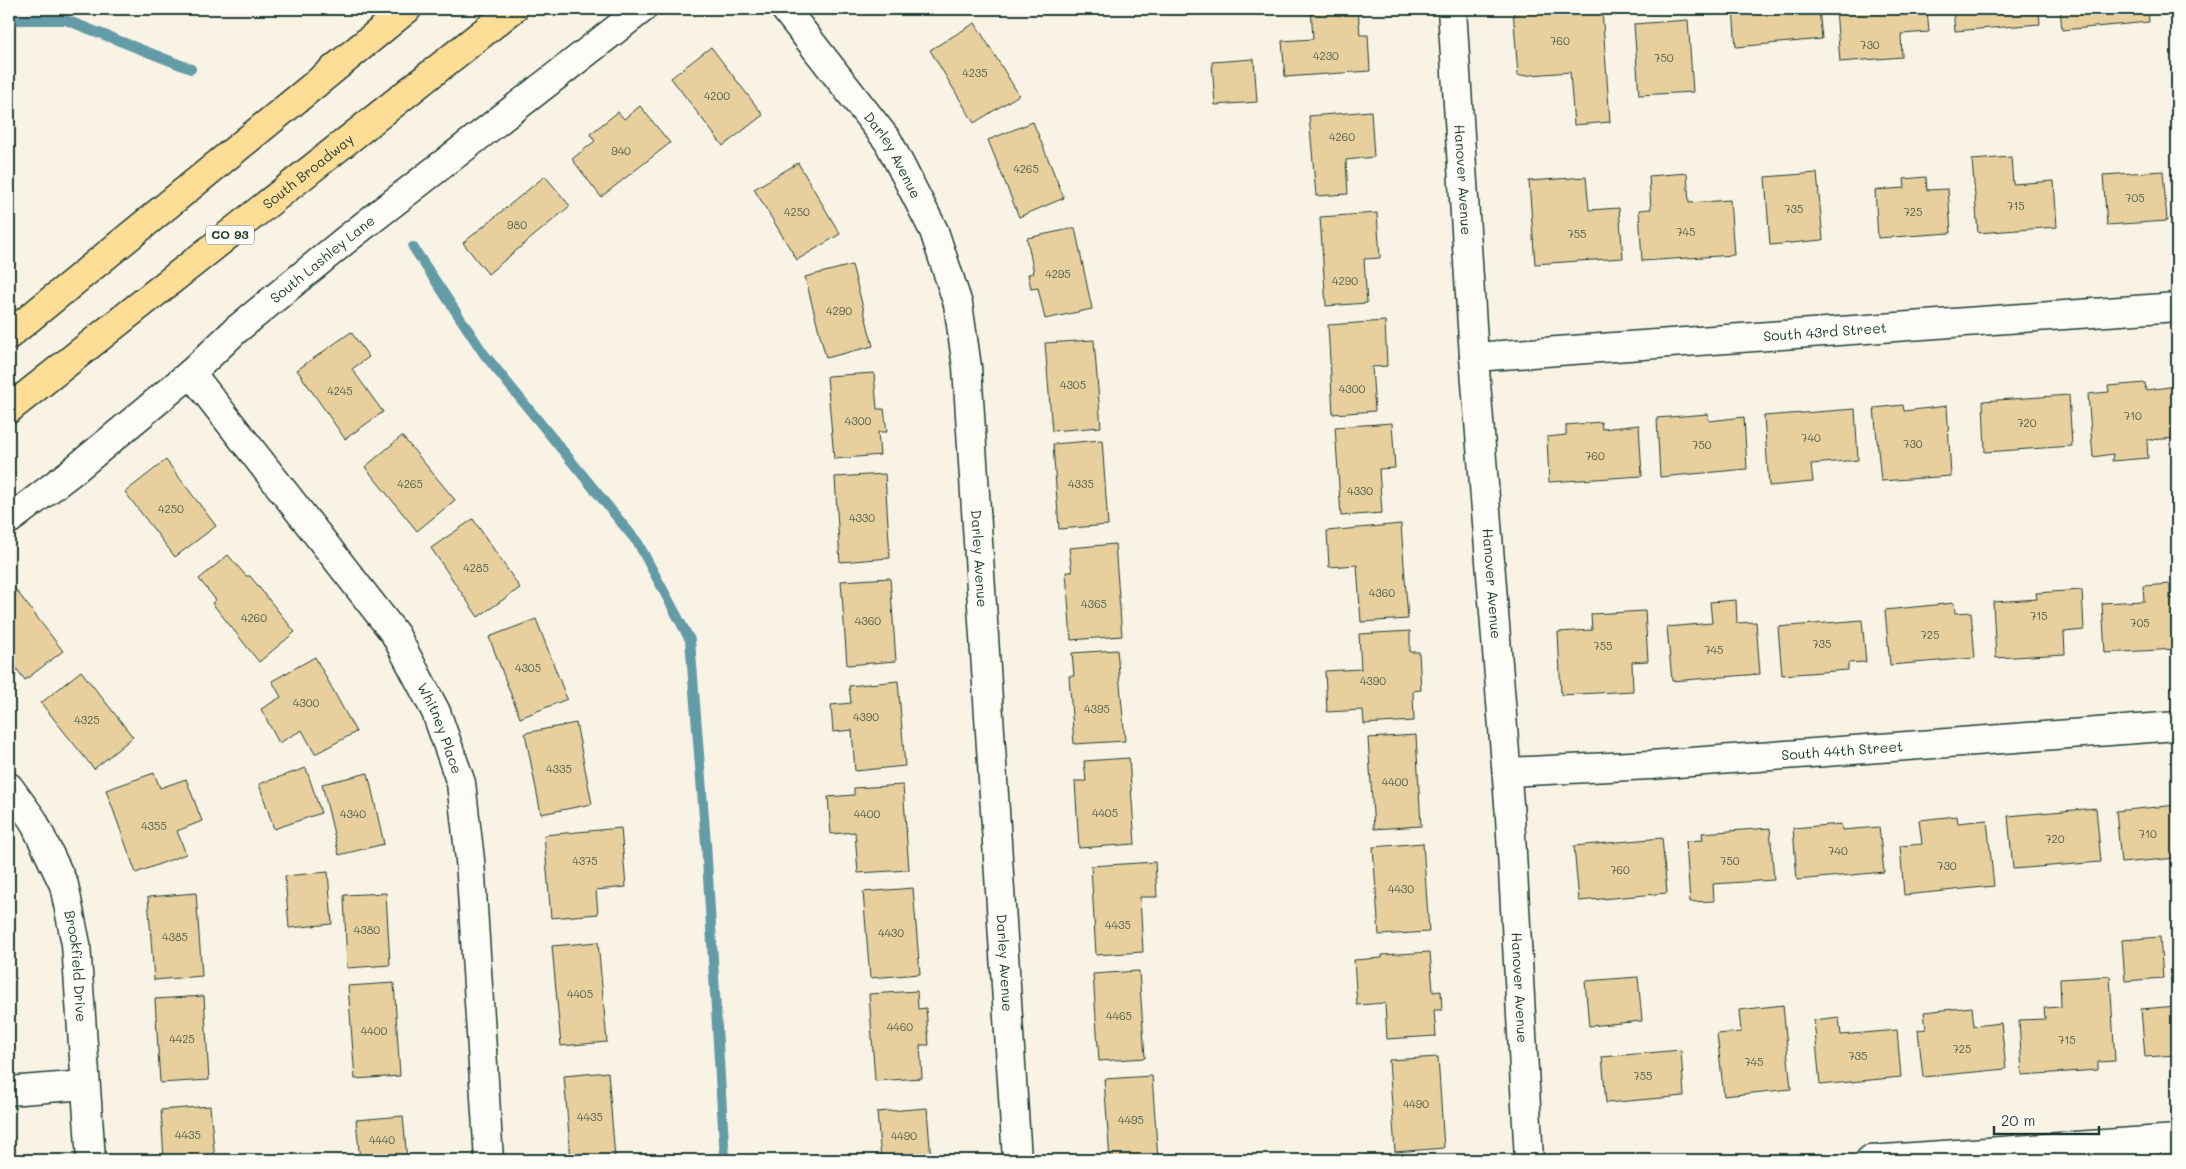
<svg xmlns="http://www.w3.org/2000/svg" width="2186" height="1169" viewBox="0 0 2186 1169" font-family="Mali,sans-serif">
  <style>
    .lines { fill: none; stroke-linecap: round; stroke-linejoin: round }
    .stream { stroke: #649ba7; stroke-width: 10 }
    .building { fill: #e8d09e; stroke: #1f3d34 }
    .minor-casing { stroke: #1f3d34; stroke-width: 31 }
    .highway-casing { stroke: #1f3d34; stroke-width: 31 }
    .minor { stroke: #fdfcf7; stroke-width: 28 }
    .highway { stroke: #fedd96; stroke-width: 28 }
    .labels { text-anchor: middle; stroke-width: 4; stroke-linejoin: round; paint-order: stroke }
    .number-label { font-size: 11px; fill: #51624e }
    .shield { fill: #fdfcf7; stroke: #62766e; stroke-width: 1 }
    .shield-label { font-size: 12px; font-weight: bold; fill: #1f3d34 }
    .street-label { font-size: 14px; fill: #1f3d34; stroke: #fdfcf7 }
  </style>
  <rect width="100%" height="100%" fill="#f9f3e5"/>
  <filter id="ink" filterUnits="userSpaceOnUse"><feTurbulence type="fractalNoise" baseFrequency=".02" numOctaves="2"/><feDisplacementMap in="SourceGraphic" scale="10" xChannelSelector="R" yChannelSelector="G"/><feConvolveMatrix kernelMatrix="1 2 1 2 8 2 1 2 1" color-interpolation-filters="sRGB"/></filter>
  <g filter="url(#ink)">
    <g class="lines">
      <g class="stream">
        <polyline points="9,20 66,20 191,69"/>
        <polyline points="413,247 484,354 638,543 690,640 706,843 725,1160"/>
      </g>
    </g>
    <g class="building">
      <polygon points="1311,9 1358,9 1360,35 1368,35 1370,71 1285,77 1282,41 1313,39"/>
      <polygon points="1513,9 1602,9 1610,122 1574,125 1570,72 1518,76"/>
      <polygon points="1733,9 1819,9 1822,39 1736,47"/>
      <polygon points="1836,9 1927,9 1929,32 1901,34 1902,57 1840,62"/>
      <polygon points="1953,9 2039,9 2040,24 1955,31"/>
      <polygon points="2060,9 2148,9 2149,22 2062,30"/>
      <polygon points="2174,9 2177,9 2177,30 2175,30"/>
      <polygon points="1688,20 1693,92 1639,95 1634,24"/>
      <polygon points="975,23 1019,95 974,123 930,50"/>
      <polygon points="711,47 763,115 723,146 671,78"/>
      <polygon points="1254,59 1257,102 1215,105 1212,62"/>
      <polygon points="640,106 670,143 601,197 572,159 595,141 590,134 618,112 624,119"/>
      <polygon points="1371,111 1374,157 1346,160 1348,194 1316,196 1309,116"/>
      <polygon points="1033,122 1064,198 1019,217 988,140"/>
      <polygon points="2011,157 2013,184 2054,181 2057,227 1978,233 1972,160"/>
      <polygon points="798,163 840,234 797,260 754,189"/>
      <polygon points="2163,171 2167,221 2107,225 2103,175"/>
      <polygon points="1687,173 1689,203 1730,200 1734,255 1642,261 1639,210 1651,209 1649,176"/>
      <polygon points="1817,173 1823,240 1770,245 1765,177"/>
      <polygon points="545,176 570,206 488,274 463,243"/>
      <polygon points="1586,177 1589,210 1619,208 1623,258 1535,264 1529,181"/>
      <polygon points="1926,177 1927,190 1948,189 1951,233 1878,238 1875,190 1905,188 1904,179"/>
      <polygon points="1377,213 1380,258 1364,259 1367,303 1326,306 1320,217"/>
      <polygon points="1075,228 1092,309 1045,319 1038,288 1031,289 1028,274 1034,273 1027,238"/>
      <polygon points="852,265 873,346 826,358 805,277"/>
      <polygon points="1385,321 1387,366 1372,367 1375,411 1333,414 1328,325"/>
      <polygon points="351,332 369,357 352,369 383,412 345,439 297,370"/>
      <polygon points="1094,340 1101,427 1052,431 1045,343"/>
      <polygon points="874,373 877,409 884,409 887,432 878,432 880,455 834,459 827,376"/>
      <polygon points="2145,383 2146,390 2177,386 2177,438 2147,440 2148,458 2112,461 2113,454 2093,457 2088,394 2109,392 2108,386"/>
      <polygon points="2069,395 2072,446 1985,452 1983,401"/>
      <polygon points="1903,405 1904,411 1947,406 1951,476 1881,481 1874,408"/>
      <polygon points="1855,409 1858,460 1811,464 1813,482 1769,486 1764,416"/>
      <polygon points="1708,414 1709,421 1744,417 1747,469 1660,477 1657,418"/>
      <polygon points="1601,422 1602,429 1639,425 1642,476 1549,482 1547,437 1566,435 1566,425"/>
      <polygon points="1392,423 1395,468 1379,469 1382,513 1341,516 1335,427"/>
      <polygon points="402,436 455,500 417,531 365,467"/>
      <polygon points="1102,440 1108,525 1059,529 1053,444"/>
      <polygon points="166,460 216,526 175,557 125,492"/>
      <polygon points="885,474 890,558 840,562 835,477"/>
      <polygon points="473,519 520,588 478,617 431,548"/>
      <polygon points="1401,524 1408,619 1361,622 1357,565 1329,567 1327,531"/>
      <polygon points="1115,544 1122,636 1071,640 1066,572 1072,572 1069,548"/>
      <polygon points="228,555 246,576 250,576 295,632 259,662 212,603 216,600 199,579"/>
      <polygon points="890,578 896,661 847,665 841,581"/>
      <polygon points="9,581 63,651 25,680 9,659"/>
      <polygon points="2170,584 2170,599 2177,598 2176,649 2105,653 2102,603 2144,601 2143,586"/>
      <polygon points="2082,590 2084,630 2064,632 2065,654 1996,658 1993,602 2037,599 2036,593"/>
      <polygon points="1736,600 1737,623 1756,622 1760,674 1672,681 1667,627 1712,623 1710,602"/>
      <polygon points="1954,603 1955,613 1971,612 1975,658 1890,665 1885,610"/>
      <polygon points="1645,611 1648,661 1632,662 1633,691 1561,695 1558,632 1592,630 1591,614"/>
      <polygon points="536,619 567,699 520,718 489,637"/>
      <polygon points="1862,620 1866,662 1848,663 1848,670 1782,675 1778,627"/>
      <polygon points="1410,631 1410,652 1419,652 1421,690 1413,691 1414,721 1364,724 1363,710 1327,712 1325,671 1361,669 1359,634"/>
      <polygon points="1117,650 1125,741 1074,744 1069,676 1074,676 1072,653"/>
      <polygon points="315,657 356,732 315,754 302,730 279,743 261,709 281,697 272,681"/>
      <polygon points="81,671 133,737 94,769 41,703"/>
      <polygon points="898,681 905,766 855,771 852,730 833,732 831,705 851,703 849,686"/>
      <polygon points="576,723 592,804 541,814 525,733"/>
      <polygon points="1416,735 1421,826 1374,829 1368,738"/>
      <polygon points="1129,758 1135,844 1079,848 1075,781 1086,781 1084,761"/>
      <polygon points="306,768 321,813 274,829 259,784"/>
      <polygon points="154,773 160,788 186,779 202,821 177,831 186,854 136,873 106,790"/>
      <polygon points="368,773 384,844 339,855 322,784"/>
      <polygon points="903,785 909,870 858,873 855,832 831,834 828,797 854,795 854,788"/>
      <polygon points="2177,805 2177,858 2121,863 2116,811"/>
      <polygon points="2096,808 2101,862 2013,869 2008,816"/>
      <polygon points="1957,816 1958,823 1987,820 1994,886 1904,895 1900,846 1922,844 1919,820"/>
      <polygon points="1841,824 1842,830 1879,827 1884,872 1797,880 1793,828"/>
      <polygon points="621,828 626,887 596,890 598,914 551,918 544,835"/>
      <polygon points="1770,828 1774,880 1713,884 1714,901 1690,902 1686,841 1703,840 1702,833"/>
      <polygon points="1662,838 1667,893 1579,901 1574,846"/>
      <polygon points="1423,843 1429,932 1379,935 1373,847"/>
      <polygon points="1155,862 1157,897 1140,897 1143,952 1096,955 1091,866"/>
      <polygon points="328,872 332,924 289,928 285,876"/>
      <polygon points="913,888 920,974 870,978 863,892"/>
      <polygon points="196,893 202,976 154,980 148,897"/>
      <polygon points="386,893 390,965 347,968 344,895"/>
      <polygon points="2160,937 2163,978 2125,981 2122,940"/>
      <polygon points="598,942 607,1042 561,1046 552,946"/>
      <polygon points="1430,952 1433,992 1441,991 1442,1010 1434,1010 1436,1036 1387,1039 1385,1003 1357,1005 1354,960 1382,958 1382,955"/>
      <polygon points="1139,971 1145,1058 1099,1061 1093,974"/>
      <polygon points="2110,976 2115,1061 2098,1062 2098,1070 2022,1075 2019,1020 2045,1019 2044,1008 2061,1007 2060,979"/>
      <polygon points="1638,977 1642,1021 1589,1026 1585,981"/>
      <polygon points="394,983 400,1076 355,1079 348,986"/>
      <polygon points="917,991 918,1009 926,1008 929,1045 920,1045 922,1078 875,1081 869,994"/>
      <polygon points="204,996 209,1080 160,1083 155,999"/>
      <polygon points="1783,1005 1791,1089 1724,1096 1717,1034 1741,1032 1739,1010"/>
      <polygon points="2177,1006 2177,1055 2145,1057 2141,1009"/>
      <polygon points="1972,1007 1974,1026 2001,1023 2006,1069 1923,1077 1918,1030 1926,1029 1924,1012"/>
      <polygon points="1839,1017 1841,1035 1897,1030 1901,1077 1820,1085 1814,1020"/>
      <polygon points="1681,1050 1684,1096 1606,1103 1602,1057"/>
      <polygon points="1438,1057 1444,1148 1395,1152 1389,1060"/>
      <polygon points="608,1072 615,1158 571,1160 564,1076"/>
      <polygon points="1152,1076 1158,1160 1110,1160 1104,1079"/>
      <polygon points="210,1106 215,1160 164,1160 161,1110"/>
      <polygon points="927,1108 931,1160 881,1160 877,1112"/>
      <polygon points="403,1116 407,1160 360,1160 356,1120"/>
    </g>
    <g class="lines">
      <defs>
        <g id="minor">
          <path id="s1" d="M785,9L888,141L934,231L958,304L967,367L1017,1160"/>
          <path id="s2" d="M1452,9L1474,357L1510,817L1529,1160"/>
          <path id="s3" d="M1474,357L2177,307"/>
          <path id="s4" d="M191,373L395,634L436,712L461,783L470,860L489,1160"/>
          <path id="s5" d="M9,520L73,471L191,373L236,330L348,238L642,9"/>
          <path id="s6" d="M1507,772L1650,765L2177,726"/>
          <path id="s7" d="M9,787L33,820L64,885L76,944L91,1160"/>
          <polyline points="9,1091 85,1085"/>
          <polyline points="1870,1160 2177,1139"/>
        </g>
        <g id="highway">
          <polyline points="9,335 407,9"/>
          <path id="s8" d="M9,409L513,9"/>
        </g>
      </defs>
      <use href="#minor" class="minor-casing"/>
      <use href="#highway" class="highway-casing"/>
      <use href="#minor" class="minor"/>
      <use href="#highway" class="highway"/>
    </g>
  </g>
  <g class="labels">
    <g class="number-label">
      <text x="1560" y="45">760</text>
      <text x="1870" y="49">730</text>
      <text x="1326" y="60">4230</text>
      <text x="1664" y="62">750</text>
      <text x="975" y="77">4235</text>
      <text x="717" y="100">4200</text>
      <text x="1342" y="141">4260</text>
      <text x="621" y="155">940</text>
      <text x="1026" y="173">4265</text>
      <text x="2135" y="202">705</text>
      <text x="2016" y="210">715</text>
      <text x="1794" y="213">735</text>
      <text x="797" y="216">4250</text>
      <text x="1913" y="216">725</text>
      <text x="517" y="229">980</text>
      <text x="1686" y="236">745</text>
      <text x="1577" y="238">755</text>
      <text x="1058" y="278">4295</text>
      <text x="1345" y="285">4290</text>
      <text x="839" y="315">4290</text>
      <text x="1073" y="389">4305</text>
      <text x="1352" y="393">4300</text>
      <text x="340" y="395">4245</text>
      <text x="2133" y="420">710</text>
      <text x="858" y="425">4300</text>
      <text x="2027" y="427">720</text>
      <text x="1811" y="442">740</text>
      <text x="1913" y="448">730</text>
      <text x="1702" y="449">750</text>
      <text x="1595" y="460">760</text>
      <text x="410" y="488">4265</text>
      <text x="1081" y="488">4335</text>
      <text x="1360" y="495">4330</text>
      <text x="171" y="513">4250</text>
      <text x="862" y="522">4330</text>
      <text x="476" y="572">4285</text>
      <text x="1382" y="597">4360</text>
      <text x="1094" y="608">4365</text>
      <text x="2039" y="620">715</text>
      <text x="254" y="622">4260</text>
      <text x="868" y="625">4360</text>
      <text x="2140" y="627">705</text>
      <text x="1930" y="639">725</text>
      <text x="1822" y="648">735</text>
      <text x="1603" y="650">755</text>
      <text x="1714" y="654">745</text>
      <text x="528" y="672">4305</text>
      <text x="1373" y="685">4390</text>
      <text x="306" y="707">4300</text>
      <text x="1097" y="713">4395</text>
      <text x="866" y="721">4390</text>
      <text x="87" y="724">4325</text>
      <text x="559" y="773">4335</text>
      <text x="1395" y="786">4400</text>
      <text x="1105" y="817">4405</text>
      <text x="353" y="818">4340</text>
      <text x="867" y="818">4400</text>
      <text x="154" y="830">4355</text>
      <text x="2148" y="838">710</text>
      <text x="2055" y="843">720</text>
      <text x="1838" y="855">740</text>
      <text x="585" y="865">4375</text>
      <text x="1730" y="865">750</text>
      <text x="1947" y="870">730</text>
      <text x="1620" y="874">760</text>
      <text x="1401" y="893">4430</text>
      <text x="1118" y="929">4435</text>
      <text x="367" y="934">4380</text>
      <text x="891" y="937">4430</text>
      <text x="175" y="941">4385</text>
      <text x="580" y="998">4405</text>
      <text x="1119" y="1020">4465</text>
      <text x="900" y="1031">4460</text>
      <text x="374" y="1035">4400</text>
      <text x="182" y="1043">4425</text>
      <text x="2067" y="1044">715</text>
      <text x="1962" y="1053">725</text>
      <text x="1858" y="1060">735</text>
      <text x="1754" y="1066">745</text>
      <text x="1643" y="1080">755</text>
      <text x="1416" y="1108">4490</text>
      <text x="590" y="1121">4435</text>
      <text x="1131" y="1124">4495</text>
      <text x="188" y="1139">4435</text>
      <text x="904" y="1140">4490</text>
      <text x="382" y="1144">4440</text>
    </g>
    <rect class="shield" x="206" y="225.5" width="48" height="19" rx="4"/>
    <g class="shield-label">
      <text x="230" y="239">CO 93</text>
    </g>
    <g class="street-label">
      <text dy="5" stroke="none"><textPath href="#s1" startOffset="182">Darley Avenue</textPath></text>
      <text dy="5" stroke="none"><textPath href="#s8" startOffset="382">South Broadway</textPath></text>
      <text dy="5" stroke="none"><textPath href="#s2" startOffset="171">Hanover Avenue</textPath></text>
      <text dy="5" stroke="none"><textPath href="#s5" startOffset="408">South Lashley Lane</textPath></text>
      <text dy="5" stroke="none"><textPath href="#s3" startOffset="352">South 43rd Street</textPath></text>
      <text dy="5" stroke="none"><textPath href="#s1" startOffset="601">Darley Avenue</textPath></text>
      <text dy="5" stroke="none"><textPath href="#s2" startOffset="576">Hanover Avenue</textPath></text>
      <text dy="5" stroke="none"><textPath href="#s4" startOffset="436">Whitney Place</textPath></text>
      <text dy="5" stroke="none"><textPath href="#s6" startOffset="336">South 44th Street</textPath></text>
      <text dy="5" stroke="none"><textPath href="#s1" startOffset="1006">Darley Avenue</textPath></text>
      <text dy="5" stroke="none"><textPath href="#s7" startOffset="195">Brookfield Drive</textPath></text>
      <text dy="5" stroke="none"><textPath href="#s2" startOffset="981">Hanover Avenue</textPath></text>
    </g>
  </g>
  <rect width="2186" height="1169" fill="none" stroke="#fdfcf7" stroke-width="30"/>
  <rect x="15" y="15" width="2156" height="1139" fill="none" stroke="#1f3d34" stroke-width="2" filter="url(#ink)"/>
  <path d="M1994 1126v8h105v-8" fill="none" stroke="#1f3d34" stroke-width="2.5"/>
  <text x="2001" y="1126" font-size="15" fill="#1f3d34" stroke="#fdfcf7" stroke-width="4" paint-order="stroke">20 m</text>
</svg>
